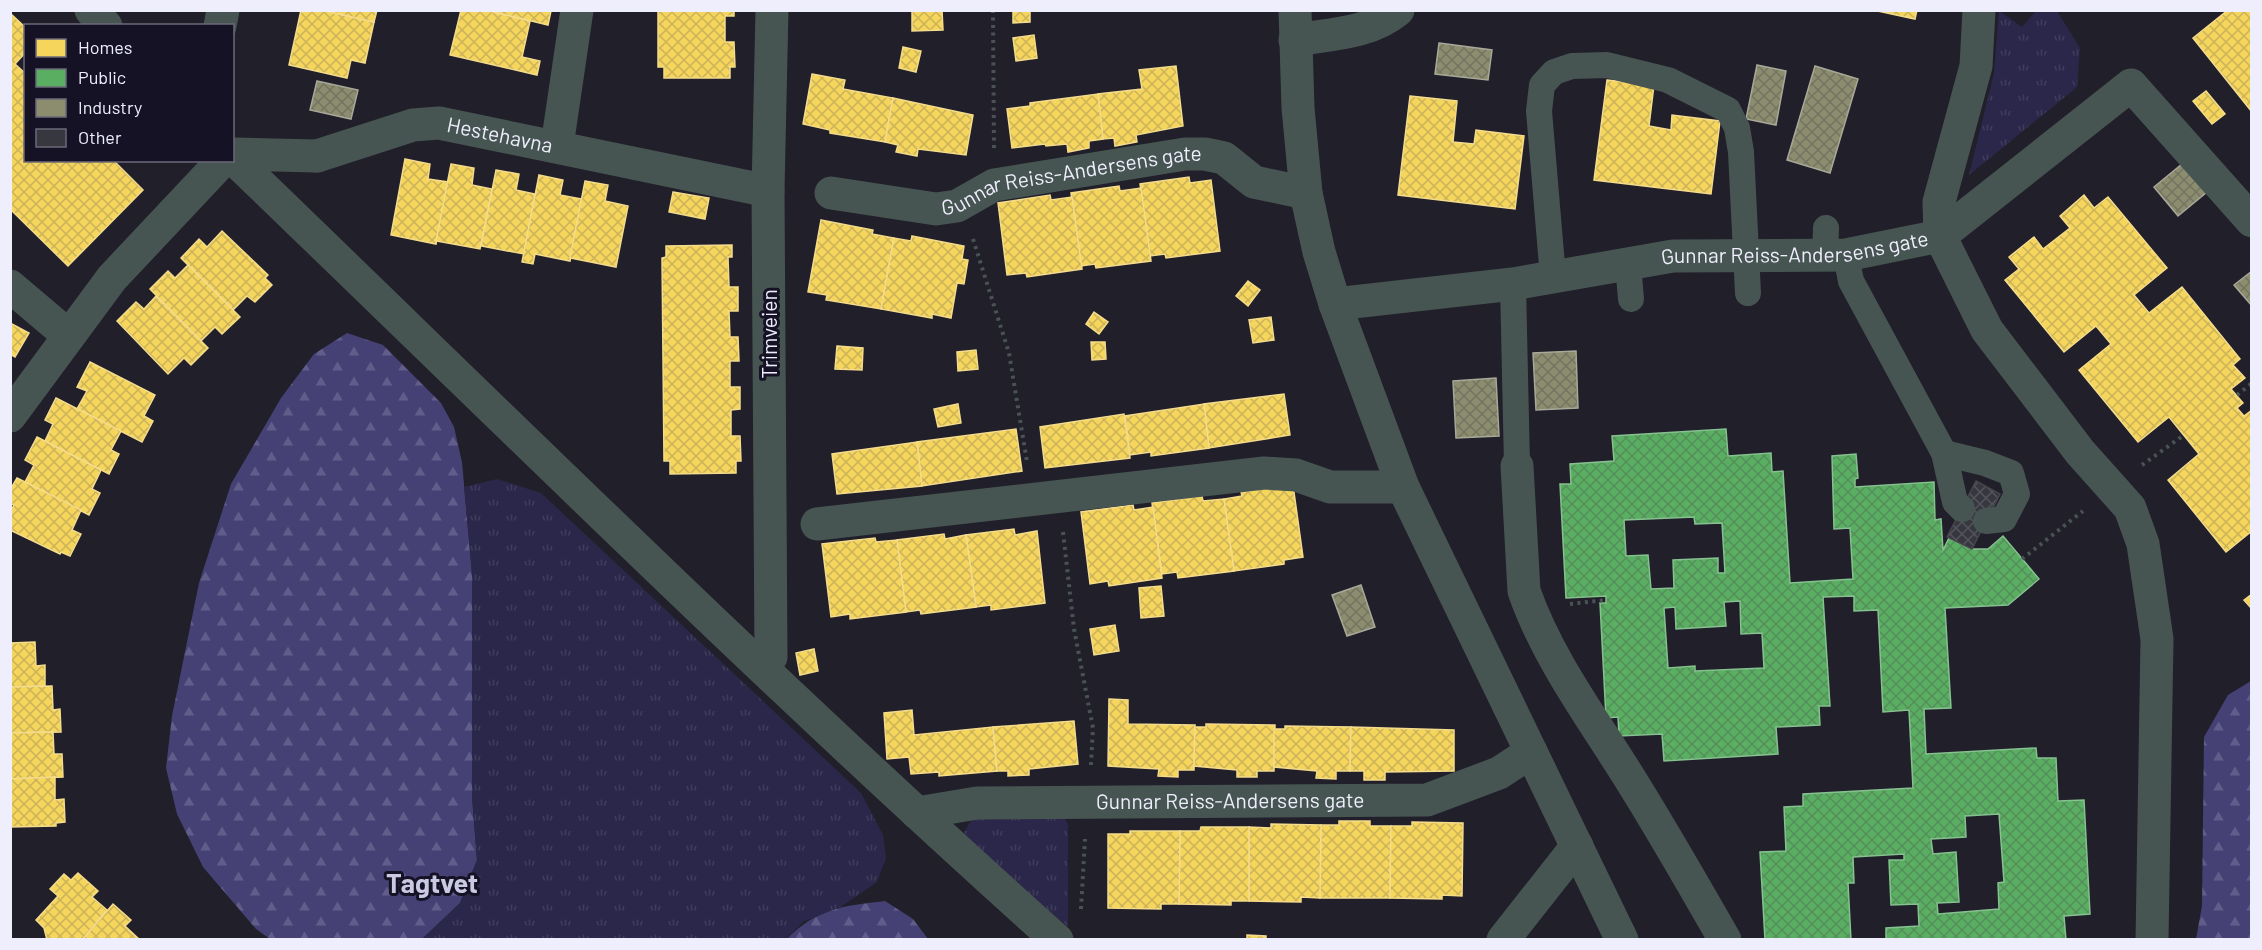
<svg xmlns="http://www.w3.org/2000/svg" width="2262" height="950" viewBox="0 0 2262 950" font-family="Barlow,sans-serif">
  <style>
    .forest { fill: url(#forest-firs) }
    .park { fill: url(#park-tufts) }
    .homes { fill: url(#homes-cross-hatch); stroke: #f4dc8c; stroke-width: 1.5 }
    .public { fill: url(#public-cross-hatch); stroke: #86c190; stroke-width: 1.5; fill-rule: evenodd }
    .industry { fill: url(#industry-cross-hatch); stroke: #a9a999; stroke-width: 1.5 }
    .building { fill: url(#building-cross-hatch); stroke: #46454e; stroke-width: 1.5 }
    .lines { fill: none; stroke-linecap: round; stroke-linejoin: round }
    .path { stroke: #4a5353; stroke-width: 4; stroke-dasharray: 3 4.5; stroke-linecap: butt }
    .service { stroke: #475552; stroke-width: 26 }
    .pedestrian { stroke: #475552; stroke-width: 33 }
    .minor { stroke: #475552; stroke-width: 33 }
    .path-bridge { stroke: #4a5353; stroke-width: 4; stroke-dasharray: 3 4.5; stroke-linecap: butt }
    .labels { text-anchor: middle; stroke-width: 6; stroke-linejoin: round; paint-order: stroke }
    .street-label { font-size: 21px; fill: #eeeefc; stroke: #141224 }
    .district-label { font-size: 27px; font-weight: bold; fill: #c9c9e3; stroke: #141224 }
  </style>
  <defs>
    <pattern id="forest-firs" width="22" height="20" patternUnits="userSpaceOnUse" patternTransform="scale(1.5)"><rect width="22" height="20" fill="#464175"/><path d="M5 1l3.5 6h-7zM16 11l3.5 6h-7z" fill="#615d8a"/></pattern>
    <pattern id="park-tufts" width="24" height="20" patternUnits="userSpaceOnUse" patternTransform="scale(1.5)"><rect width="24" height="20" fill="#2b274a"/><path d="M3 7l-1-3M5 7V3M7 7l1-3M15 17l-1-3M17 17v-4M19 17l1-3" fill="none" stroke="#403c5c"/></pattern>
    <pattern id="homes-cross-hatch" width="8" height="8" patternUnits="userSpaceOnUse" patternTransform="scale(1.5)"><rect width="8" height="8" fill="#f6d55c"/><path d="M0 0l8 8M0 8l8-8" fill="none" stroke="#cab258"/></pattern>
    <pattern id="public-cross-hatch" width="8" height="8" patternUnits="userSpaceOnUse" patternTransform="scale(1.5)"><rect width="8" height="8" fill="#5aae61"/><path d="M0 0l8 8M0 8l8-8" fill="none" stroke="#548f5b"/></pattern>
    <pattern id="industry-cross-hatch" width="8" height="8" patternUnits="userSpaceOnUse" patternTransform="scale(1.5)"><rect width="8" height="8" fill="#8c8c6e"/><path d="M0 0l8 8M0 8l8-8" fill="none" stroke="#747462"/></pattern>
    <pattern id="building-cross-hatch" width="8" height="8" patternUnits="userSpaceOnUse" patternTransform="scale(1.5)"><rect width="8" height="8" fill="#373740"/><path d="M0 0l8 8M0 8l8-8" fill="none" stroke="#54545c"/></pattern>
  </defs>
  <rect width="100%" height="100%" fill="#201f2a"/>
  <g class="forest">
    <polygon points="347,333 383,345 441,403 454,427 462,462 472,574 472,797 477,860 460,903 422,939 270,939 256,929 203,867 177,814 166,768 172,716 199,583 231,484 281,398 314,354"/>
    <polygon points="2251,681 2251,939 2196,939 2202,906 2204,737 2228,695"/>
    <path d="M885,901L913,919L928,939L786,940C817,908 843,906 885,901Z"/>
  </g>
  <g class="park">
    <polygon points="1999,11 2022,27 2036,11 2057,11 2080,48 2077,87 1969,175 1994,73"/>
    <polygon points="497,479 541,493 861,793 883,835 886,858 877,882 842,906 803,922 786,939 422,939 460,903 477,860 472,797 472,574 464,487"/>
    <polygon points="972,819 1065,819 1068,825 1068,927 973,849 964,832"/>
  </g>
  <g class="homes">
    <polygon points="301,10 322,10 374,22 365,63 351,60 347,78 289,65"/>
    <polygon points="322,10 377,10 374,22"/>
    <polygon points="461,10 486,10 530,21 522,57 540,61 537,75 450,55"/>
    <polygon points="486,10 548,10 551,11 548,25"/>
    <polygon points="658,10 734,10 734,16 725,16 725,42 734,42 735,67 730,67 730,78 664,78 664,67 658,67"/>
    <polygon points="912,10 942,10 943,30 912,31"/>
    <polygon points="1013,10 1030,10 1030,22 1013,23"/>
    <polygon points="1873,10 1917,10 1915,19"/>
    <polygon points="2228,10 2252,10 2252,112 2193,38"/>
    <polygon points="10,13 26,28 26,52 15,64 26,74 26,160 113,160 143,190 68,266 10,209"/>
    <polygon points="1034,35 1037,58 1016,61 1013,38"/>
    <polygon points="903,47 921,51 916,72 899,68"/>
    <polygon points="1176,66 1183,126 1136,135 1137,142 1115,146 1114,138 1103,139 1098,94 1142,89 1139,70"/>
    <polygon points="812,74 845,80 843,89 893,98 885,142 830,133 830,130 803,124"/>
    <polygon points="1607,80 1654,85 1649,126 1671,130 1672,115 1720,121 1711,194 1594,180"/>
    <polygon points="2206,91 2225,114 2212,124 2193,101"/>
    <polygon points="1098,94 1103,139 1089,141 1089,148 1068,152 1067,144 1046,146 1045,144 1012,148 1007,109 1030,106 1030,103"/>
    <polygon points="1410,96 1457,101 1453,142 1474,144 1476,130 1524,136 1515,209 1398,195"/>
    <polygon points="893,98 973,115 966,155 918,149 917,156 896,152 898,145 885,142"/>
    <polygon points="405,159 430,164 428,179 448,182 436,244 391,235"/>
    <polygon points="451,164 474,168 472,185 492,189 480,249 436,241"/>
    <polygon points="496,170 519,174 516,190 535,194 524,254 481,246"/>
    <polygon points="539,175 563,180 560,195 582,199 570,261 535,254 533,264 522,262"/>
    <polygon points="1189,177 1190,183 1211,180 1220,251 1166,258 1165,254 1150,256 1140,184"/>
    <polygon points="585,181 608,185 605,201 628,206 616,267 570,258"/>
    <polygon points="1119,186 1120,191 1141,188 1151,261 1096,268 1095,264 1081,266 1071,193"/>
    <polygon points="673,192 709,198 705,219 669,212"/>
    <polygon points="1050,195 1051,200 1072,197 1082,269 1027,277 1026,273 1007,275 998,203"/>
    <polygon points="2084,195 2094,208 2108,197 2167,268 2134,295 2149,313 2182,287 2240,359 2233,365 2245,378 2231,389 2243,403 2237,408 2244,416 2252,410 2252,531 2226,552 2168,480 2199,454 2169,417 2138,442 2079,370 2111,344 2096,326 2064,352 2005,280 2019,269 2009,257 2034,237 2043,249 2070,228 2060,216"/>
    <polygon points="821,220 873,230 872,234 894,238 881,309 826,300 827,295 808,292"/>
    <polygon points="222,231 268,275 265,278 272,285 255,302 247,296 233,310 181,258 199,239 207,247"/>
    <polygon points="912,236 964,246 962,259 968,260 964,284 957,283 951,318 932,314 932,318 881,309 894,238 911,241"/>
    <polygon points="732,245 732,257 728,257 729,287 738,287 738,311 729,311 730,337 738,337 739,361 730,361 730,387 740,387 740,409 731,410 731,436 740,436 741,461 736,461 736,473 670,474 670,461 664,461 662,258 666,257 666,246"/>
    <polygon points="188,265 240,317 222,334 215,327 201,341 150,289 168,271 175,278"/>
    <polygon points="1248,281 1260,290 1248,306 1236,296"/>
    <polygon points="156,296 208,348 191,365 184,358 168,374 117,321 136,302 144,309"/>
    <polygon points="1094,312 1108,322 1099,334 1086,324"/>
    <polygon points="1271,317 1274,340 1253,343 1249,320"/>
    <polygon points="10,323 29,333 15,357 10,354"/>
    <polygon points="1091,342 1105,342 1106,359 1092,360"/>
    <polygon points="837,346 863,348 862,370 835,369"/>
    <polygon points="976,350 978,369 958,371 957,352"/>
    <polygon points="90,362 155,395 144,416 153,421 142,442 77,409 87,391 77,387"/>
    <polygon points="1284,394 1290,435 1209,448 1204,404"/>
    <polygon points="56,398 121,431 111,450 119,454 109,474 45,441 53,424 45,420"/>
    <polygon points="958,404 961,423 938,427 934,409"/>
    <polygon points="1204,404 1209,448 1151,456 1151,452 1130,455 1125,416"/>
    <polygon points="1124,414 1130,458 1045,468 1040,427"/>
    <polygon points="1016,429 1022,471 922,486 917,442"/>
    <polygon points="37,437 101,470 92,489 100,493 89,515 25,482 34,465 25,460"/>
    <polygon points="917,442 922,486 837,494 832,454"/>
    <polygon points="17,478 81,510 72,530 81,534 70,556 61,552 60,554 10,530 10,512 14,505 10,503 10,490"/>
    <polygon points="1293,485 1303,557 1284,560 1284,564 1234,571 1224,499 1242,496 1241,492"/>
    <polygon points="1202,496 1203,501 1224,499 1234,571 1178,578 1177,572 1162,574 1152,503"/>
    <polygon points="1133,505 1134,510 1153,507 1162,578 1109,586 1108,581 1090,584 1081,512"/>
    <polygon points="1014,529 1015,535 1037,531 1045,603 991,610 991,605 976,607 966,535"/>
    <polygon points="944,534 945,539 966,535 976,607 921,614 920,610 906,612 897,540"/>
    <polygon points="875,538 876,542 897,540 906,612 850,619 850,614 831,617 822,544"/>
    <polygon points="1161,586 1164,616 1141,618 1139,588"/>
    <polygon points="2252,594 2252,609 2244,600"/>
    <polygon points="1115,625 1119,651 1094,655 1090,629"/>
    <polygon points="35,642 36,666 45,665 45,686 10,687 10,643"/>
    <polygon points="814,649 818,671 800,675 796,653"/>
    <polygon points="52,686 53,710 60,709 61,732 10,733 10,687"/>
    <polygon points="1109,699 1128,700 1128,724 1195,725 1194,770 1178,770 1178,777 1158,776 1159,769 1108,766"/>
    <polygon points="912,710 914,735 993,727 997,771 939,776 939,772 911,774 909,757 887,759 884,713"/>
    <polygon points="1074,721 1078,764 1029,769 1029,775 1008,776 1008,771 997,771 993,727"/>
    <polygon points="1206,724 1275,725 1274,771 1257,771 1257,777 1237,777 1237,770 1194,766 1195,727 1206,727"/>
    <polygon points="1285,726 1351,727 1350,771 1336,771 1336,779 1316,778 1317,771 1274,767 1274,729 1285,729"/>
    <polygon points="1351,727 1454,730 1454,771 1385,772 1385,780 1364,780 1364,771 1350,771"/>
    <polygon points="53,732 54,754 62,754 63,777 10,779 10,733"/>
    <polygon points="55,777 55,800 64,799 65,822 56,823 56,826 10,827 10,779"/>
    <polygon points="1339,821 1370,821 1370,826 1391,826 1390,898 1320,898 1321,825 1339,825"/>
    <polygon points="1412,822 1463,823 1462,896 1442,895 1442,899 1390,898 1391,826 1412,826"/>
    <polygon points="1271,824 1321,825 1320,898 1301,897 1301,902 1249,901 1249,827 1271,828"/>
    <polygon points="1201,827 1249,827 1249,901 1231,901 1231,905 1179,904 1180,831 1200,831"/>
    <polygon points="1130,831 1180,831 1179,904 1161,904 1161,909 1108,908 1108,834 1130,834"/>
    <polygon points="78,873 98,891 92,897 107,910 82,940 47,940 44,928 36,920 58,896 50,889 64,874 71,880"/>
    <polygon points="113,904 131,920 125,926 140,940 82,940"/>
    <polygon points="1247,935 1266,936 1266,940 1247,940"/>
  </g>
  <path class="public" d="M1726,429L1728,456L1771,453L1772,472L1783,471L1790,583L1853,579L1850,528L1834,529L1832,456L1856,454L1858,478L1855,479V487L1934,482L1935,520L1941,519L1943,550L1949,538L1972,549H1988L2003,536L2039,579L2008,605L1945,608L1951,708L1924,709L1926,754L2036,748L2037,758H2056L2058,801L2084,800L2090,914L2064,916L2066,940H1886V928L1919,926L1918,904L1891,905L1889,860H1904V854L1853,857L1854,883H1848L1851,940H1765L1760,852L1786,851L1784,807L1803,806V794L1913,788L1909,710L1883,712L1878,610L1854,611V596L1823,597L1830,706H1819L1820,725L1776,727L1778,754L1664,761L1662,734L1619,736L1618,717L1606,718L1600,603H1606V596L1566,598L1560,484H1571L1570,464L1614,461L1612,436ZM1694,517L1695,524L1722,523L1725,573H1718V558L1673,560L1674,588L1651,589L1648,555L1626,556L1624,520ZM1740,601L1741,634L1762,633L1764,668L1695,671V666L1668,668L1664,608L1675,607L1676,629L1726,626L1724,602ZM1999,814L2004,882L1998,883L1999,909L1938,914L1937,903L1959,902L1956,852L1933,854L1931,839L1966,837L1965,816Z"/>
  <g class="industry">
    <polygon points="1439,43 1492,50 1488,80 1435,74"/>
    <polygon points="1757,65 1786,71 1776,125 1746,119"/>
    <polygon points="1815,66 1858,79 1830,173 1787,160"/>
    <polygon points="317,81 358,90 351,119 310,110"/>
    <polygon points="2188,159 2212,188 2178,216 2154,187"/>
    <polygon points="2252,271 2252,306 2234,285"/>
    <polygon points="1576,351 1578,408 1536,410 1533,353"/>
    <polygon points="1496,378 1499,436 1456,438 1453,381"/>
    <polygon points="1361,585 1375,627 1347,636 1332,595"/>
  </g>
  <polygon class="building" points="1976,481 2000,494 1972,549 1947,537"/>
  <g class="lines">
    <g class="path">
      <polyline points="993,10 994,148"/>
      <polyline points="973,239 1009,353 1027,462"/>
      <polyline points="2237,395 2252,383"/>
      <polyline points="2142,465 2184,435"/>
      <polyline points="1063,532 1074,629 1093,728 1091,765"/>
      <polyline points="2022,559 2083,511"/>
      <polyline points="1570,604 1606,600"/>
      <polyline points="1081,909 1085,839"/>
    </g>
    <g class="service">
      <polyline points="1825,255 1826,228"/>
      <polyline points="1846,255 1851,281 1944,453 1955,502 1962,509"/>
      <polyline points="1628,264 1631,299"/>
      <polyline points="1553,277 1539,111 1542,85 1554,72 1572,66 1607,65 1668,80 1728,110 1737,128 1741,152 1748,293"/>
      <polyline points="1513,284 1517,466"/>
      <polyline points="1944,453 1985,463 2011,473 2017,494 2004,519 1986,521"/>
    </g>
    <g class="pedestrian">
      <polyline points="91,10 106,26"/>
      <polyline points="232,154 317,156"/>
      <path d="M232,157C505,420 774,687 1057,940"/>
      <polyline points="10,286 69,336"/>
      <polyline points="10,416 112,278 223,160"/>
      <polyline points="1503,940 1577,846"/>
    </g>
    <g class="minor">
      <polyline points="1295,10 1298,108 1306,193 1319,252 1335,304 1403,487 1622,940"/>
      <polyline points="1979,10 1976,66 1939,202 1940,236 1987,330 2080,452 2130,508 2143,544 2157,639 2152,940"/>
      <polyline points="220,26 223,10"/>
      <path d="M1295,40C1331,34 1369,34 1398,10"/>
      <polyline points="557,146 577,10"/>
      <path id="s1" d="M317,156L413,125L439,123L768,191"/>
      <path id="s2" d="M831,193L936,209L957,206L994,185L1185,154H1205L1224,158L1254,182L1306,193"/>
      <path id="s3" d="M1335,304L1513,284L1673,256L1846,255L1940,236L2131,85L2252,221"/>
      <path d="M1517,466L1524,591C1547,657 1590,715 1627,774C1661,828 1693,884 1725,940"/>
      <polyline points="817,524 1264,473 1296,475 1330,487 1403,487"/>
      <polyline points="771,657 768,191 772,10"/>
      <path id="s4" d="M917,813L977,803L1427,800L1499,773L1531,752"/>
    </g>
    <polyline class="path-bridge" points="2101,498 2125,478"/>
  </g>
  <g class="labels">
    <g class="street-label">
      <text dy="7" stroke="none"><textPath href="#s1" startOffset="189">Hestehavna</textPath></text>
      <text dy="7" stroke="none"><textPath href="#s2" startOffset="246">Gunnar Reiss-Andersens gate</textPath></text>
      <text dy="7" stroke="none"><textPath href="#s3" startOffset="464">Gunnar Reiss-Andersens gate</textPath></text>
      <text transform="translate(770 334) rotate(-90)" y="7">Trimveien</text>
      <text dy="7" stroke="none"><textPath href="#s4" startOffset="314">Gunnar Reiss-Andersens gate</textPath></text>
    </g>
    <g class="district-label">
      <text x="432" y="893">Tagtvet</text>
    </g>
  </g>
  <rect width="2262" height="950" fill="none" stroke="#eeeefc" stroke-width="24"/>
  <rect x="24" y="24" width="210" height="138" fill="#141224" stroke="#6b6a7a" stroke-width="1.5"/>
  <rect x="36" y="39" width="30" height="18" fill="#f6d55c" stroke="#6b6a7a" stroke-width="1.5"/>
  <text x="78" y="54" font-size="18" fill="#eeeefc">Homes</text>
  <rect x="36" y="69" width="30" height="18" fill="#5aae61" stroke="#6b6a7a" stroke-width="1.5"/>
  <text x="78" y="84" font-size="18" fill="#eeeefc">Public</text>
  <rect x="36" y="99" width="30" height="18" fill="#8c8c6e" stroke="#6b6a7a" stroke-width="1.5"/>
  <text x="78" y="114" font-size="18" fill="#eeeefc">Industry</text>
  <rect x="36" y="129" width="30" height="18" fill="#373740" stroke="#6b6a7a" stroke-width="1.5"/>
  <text x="78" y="144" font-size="18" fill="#eeeefc">Other</text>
</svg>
